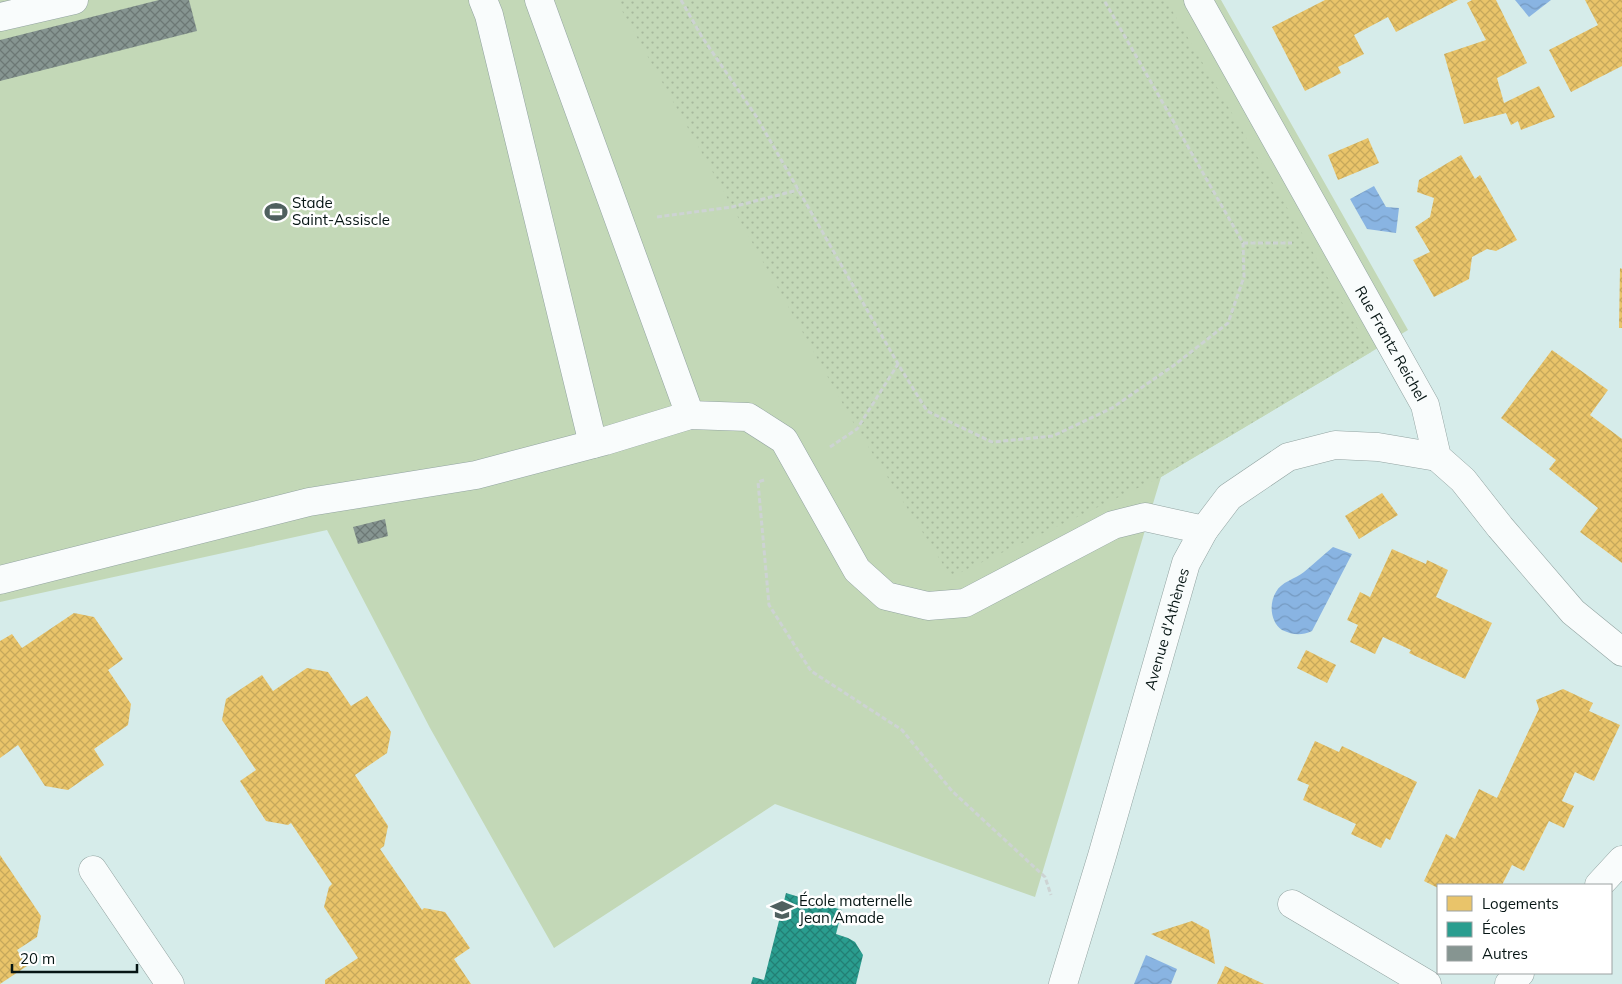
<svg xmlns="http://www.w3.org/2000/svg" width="1622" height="984" viewBox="0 0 1622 984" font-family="Mulish,sans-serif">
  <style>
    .grass { fill: #c3d8b7 }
    .park { fill: url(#park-dots) }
    .water { fill: url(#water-waves) }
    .homes { fill: url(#homes-cross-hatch) }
    .schools { fill: url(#schools-cross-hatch) }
    .building { fill: url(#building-cross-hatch) }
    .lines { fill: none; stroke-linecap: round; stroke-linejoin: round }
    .minor-casing { stroke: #92a3a1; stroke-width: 29 }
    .path { stroke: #cdd3d3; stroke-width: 3; stroke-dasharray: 5 2.5; stroke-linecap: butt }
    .minor { stroke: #f9fcfc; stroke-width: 28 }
    .labels { text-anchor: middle; stroke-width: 5; stroke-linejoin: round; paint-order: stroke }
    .poi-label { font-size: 15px; fill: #061514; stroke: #fff; text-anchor: start }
    .street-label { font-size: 15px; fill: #061514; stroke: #fff }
  </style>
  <defs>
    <pattern id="park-dots" width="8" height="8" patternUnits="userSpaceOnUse" patternTransform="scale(1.25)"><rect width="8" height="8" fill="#c3d8b7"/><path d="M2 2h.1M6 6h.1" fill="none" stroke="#a6b89c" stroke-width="1.8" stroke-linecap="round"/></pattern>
    <pattern id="water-waves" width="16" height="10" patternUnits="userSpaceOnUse" patternTransform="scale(1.25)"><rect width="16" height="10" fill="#89b4e2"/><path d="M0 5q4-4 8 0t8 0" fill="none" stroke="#759ac1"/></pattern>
    <pattern id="homes-cross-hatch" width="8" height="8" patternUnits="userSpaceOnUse" patternTransform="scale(1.25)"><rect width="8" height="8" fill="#e9c46a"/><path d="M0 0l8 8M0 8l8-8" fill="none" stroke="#c6a85b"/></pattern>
    <pattern id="schools-cross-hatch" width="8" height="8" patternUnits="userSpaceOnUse" patternTransform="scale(1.25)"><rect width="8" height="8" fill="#2a9d8f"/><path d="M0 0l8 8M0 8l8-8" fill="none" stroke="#227f74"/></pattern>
    <pattern id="building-cross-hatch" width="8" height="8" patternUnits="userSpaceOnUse" patternTransform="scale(1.25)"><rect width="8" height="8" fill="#869591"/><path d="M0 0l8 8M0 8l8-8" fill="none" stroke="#6c7875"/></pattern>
  </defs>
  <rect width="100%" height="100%" fill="#d6ecea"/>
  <polygon class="grass" points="0,0 1221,0 1408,330 1161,477 1035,897 775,804 554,948 430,728 327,530 0,602"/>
  <polygon class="park" points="616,0 1166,0 1371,352 1161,477 951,577 857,429"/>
  <g class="water">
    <polygon points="1515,0 1551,0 1529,17"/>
    <polygon points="1374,186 1386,207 1399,208 1396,233 1367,229 1350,199"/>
    <path d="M1333,547L1352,554L1312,631C1301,636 1293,635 1282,630C1270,622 1269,603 1276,592C1281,582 1295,579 1304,572C1314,564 1323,555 1333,547Z"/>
    <polygon points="1146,955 1177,969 1171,984 1134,984"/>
  </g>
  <g class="homes">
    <polygon points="1325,0 1458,0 1396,32 1388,17 1354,35 1364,54 1338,67 1341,73 1305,91 1272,27"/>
    <polygon points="1472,0 1496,0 1527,63 1497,78 1504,103 1539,86 1555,117 1521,130 1518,121 1511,125 1506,113 1464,124 1444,54 1486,40 1467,3"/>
    <polygon points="1585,0 1622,0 1622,66 1571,92 1549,50 1598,25"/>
    <polygon points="1368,138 1379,163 1338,180 1328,155"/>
    <polygon points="1461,155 1475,179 1480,175 1517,240 1496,251 1487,249 1472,257 1469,279 1434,297 1413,260 1430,252 1415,227 1430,217 1434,198 1417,192 1419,180"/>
    <polygon points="1620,268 1622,269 1622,328 1619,328"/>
    <polygon points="1552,350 1608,390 1590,415 1622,439 1622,563 1580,532 1598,508 1549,469 1556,460 1501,418"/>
    <polygon points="1382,493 1398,515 1359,539 1345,516"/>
    <polygon points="1392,549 1426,564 1427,560 1448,570 1436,597 1492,623 1465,679 1409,653 1411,650 1383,637 1375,654 1350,642 1358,625 1347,620 1360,592 1370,597"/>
    <polygon points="74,613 94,617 123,659 108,670 131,704 128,725 94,749 104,765 68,790 45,786 18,745 0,758 0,641 12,634 22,648"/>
    <polygon points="1306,650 1336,665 1327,683 1297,668"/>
    <polygon points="307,668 328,672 351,706 367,696 391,732 387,753 355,775 388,826 384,846 380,849 422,910 424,908 445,912 470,948 454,959 471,984 325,984 325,980 358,958 324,907 329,887 332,884 291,823 288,825 266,821 240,781 256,770 222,720 226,699 262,675 273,691"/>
    <polygon points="1563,689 1593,703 1589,711 1620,725 1594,781 1575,772 1562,801 1574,806 1564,828 1549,821 1524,871 1512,865 1502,885 1438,885 1438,888 1424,881 1446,834 1455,839 1479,789 1497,798 1539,709 1536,700"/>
    <polygon points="1315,741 1339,752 1342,746 1417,782 1390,840 1386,838 1381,848 1351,834 1356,824 1303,800 1309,785 1297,780"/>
    <polygon points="0,855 41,916 37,937 17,950 27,966 0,984"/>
    <polygon points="1192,921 1209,930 1215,964 1151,934"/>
    <polygon points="1225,966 1264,984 1217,984"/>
  </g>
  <polygon class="schools" points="786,893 842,910 836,934 848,938 855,942 863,955 856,984 751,984 753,977 764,980"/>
  <g class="building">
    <polygon points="159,0 189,0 197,31 0,81 0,40"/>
    <polygon points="385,519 388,536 358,544 353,527"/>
  </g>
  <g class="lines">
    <defs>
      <g id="minor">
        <polyline points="483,0 489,15 593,444"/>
        <polyline points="539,0 690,415"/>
        <path id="s1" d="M1198,0L1425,405L1437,457L1463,480L1500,527L1573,612L1622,652"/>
        <polyline points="0,17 74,0"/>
        <polyline points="0,580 309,502 476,475 605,441 690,415 748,417 784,440 857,570 886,596 928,606 965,603 1113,525 1145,517 1204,530"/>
        <polyline points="93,870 170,984"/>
        <polyline points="1599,885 1622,860"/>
        <polyline points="1292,904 1427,984"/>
        <path id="s2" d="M1063,984L1102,856L1186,563L1204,530L1229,497L1288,457L1335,445L1378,447L1437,457"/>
        <polyline points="1509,984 1520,973"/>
      </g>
    </defs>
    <use href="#minor" class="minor-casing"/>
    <g class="path">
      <polyline points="681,0 702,37 756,116 898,364 927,411 992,442 1053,436 1112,408 1173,366 1228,323 1244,277 1243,243 1104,0"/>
      <polyline points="657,217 732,207 798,190"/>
      <polyline points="1243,243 1292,243"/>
      <polyline points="830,447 857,429 898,364"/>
      <polyline points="764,480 758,482 769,605 811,671 902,730 952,791 1045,877 1051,895"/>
    </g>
    <use href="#minor" class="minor"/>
  </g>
  <defs>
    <symbol id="stadium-bare" viewBox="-9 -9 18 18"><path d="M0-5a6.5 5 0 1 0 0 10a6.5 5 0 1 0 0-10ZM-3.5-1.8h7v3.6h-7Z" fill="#4f605f" stroke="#fff" stroke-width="2.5" paint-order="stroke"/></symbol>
    <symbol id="school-bare" viewBox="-9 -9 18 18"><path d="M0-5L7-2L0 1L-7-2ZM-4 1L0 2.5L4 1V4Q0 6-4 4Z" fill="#4f605f" stroke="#fff" stroke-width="2.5" paint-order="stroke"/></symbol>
  </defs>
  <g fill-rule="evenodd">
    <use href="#stadium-bare" x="260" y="196" width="32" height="32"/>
    <use href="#school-bare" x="766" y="894" width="32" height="32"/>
  </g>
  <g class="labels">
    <g class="poi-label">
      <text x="292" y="208">Stade<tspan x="292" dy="17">Saint-Assiscle</tspan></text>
      <text x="799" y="906">École maternelle<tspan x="799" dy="17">Jean Amade</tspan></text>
    </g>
    <g class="street-label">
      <text dy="5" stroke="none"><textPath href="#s1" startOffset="394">Rue Frantz Reichel</textPath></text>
      <text dy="5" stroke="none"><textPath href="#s2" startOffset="370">Avenue d'Athènes</textPath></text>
    </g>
  </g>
  <rect x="1437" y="884" width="175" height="90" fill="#ffffff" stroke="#9ba1a1"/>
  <rect x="1447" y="896" width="25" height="15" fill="#e9c46a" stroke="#9ba1a1"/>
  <text x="1482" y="909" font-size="15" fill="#061514">Logements</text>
  <rect x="1447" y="922" width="25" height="15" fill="#2a9d8f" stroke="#9ba1a1"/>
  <text x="1482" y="934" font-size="15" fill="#061514">Écoles</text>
  <rect x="1447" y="946" width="25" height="15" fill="#869591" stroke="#9ba1a1"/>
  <text x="1482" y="959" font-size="15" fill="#061514">Autres</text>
  <path d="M12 964v8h125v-8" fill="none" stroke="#061514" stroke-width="2.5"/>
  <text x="20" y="964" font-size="15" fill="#061514" stroke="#ffffff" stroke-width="4" paint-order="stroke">20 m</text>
</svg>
